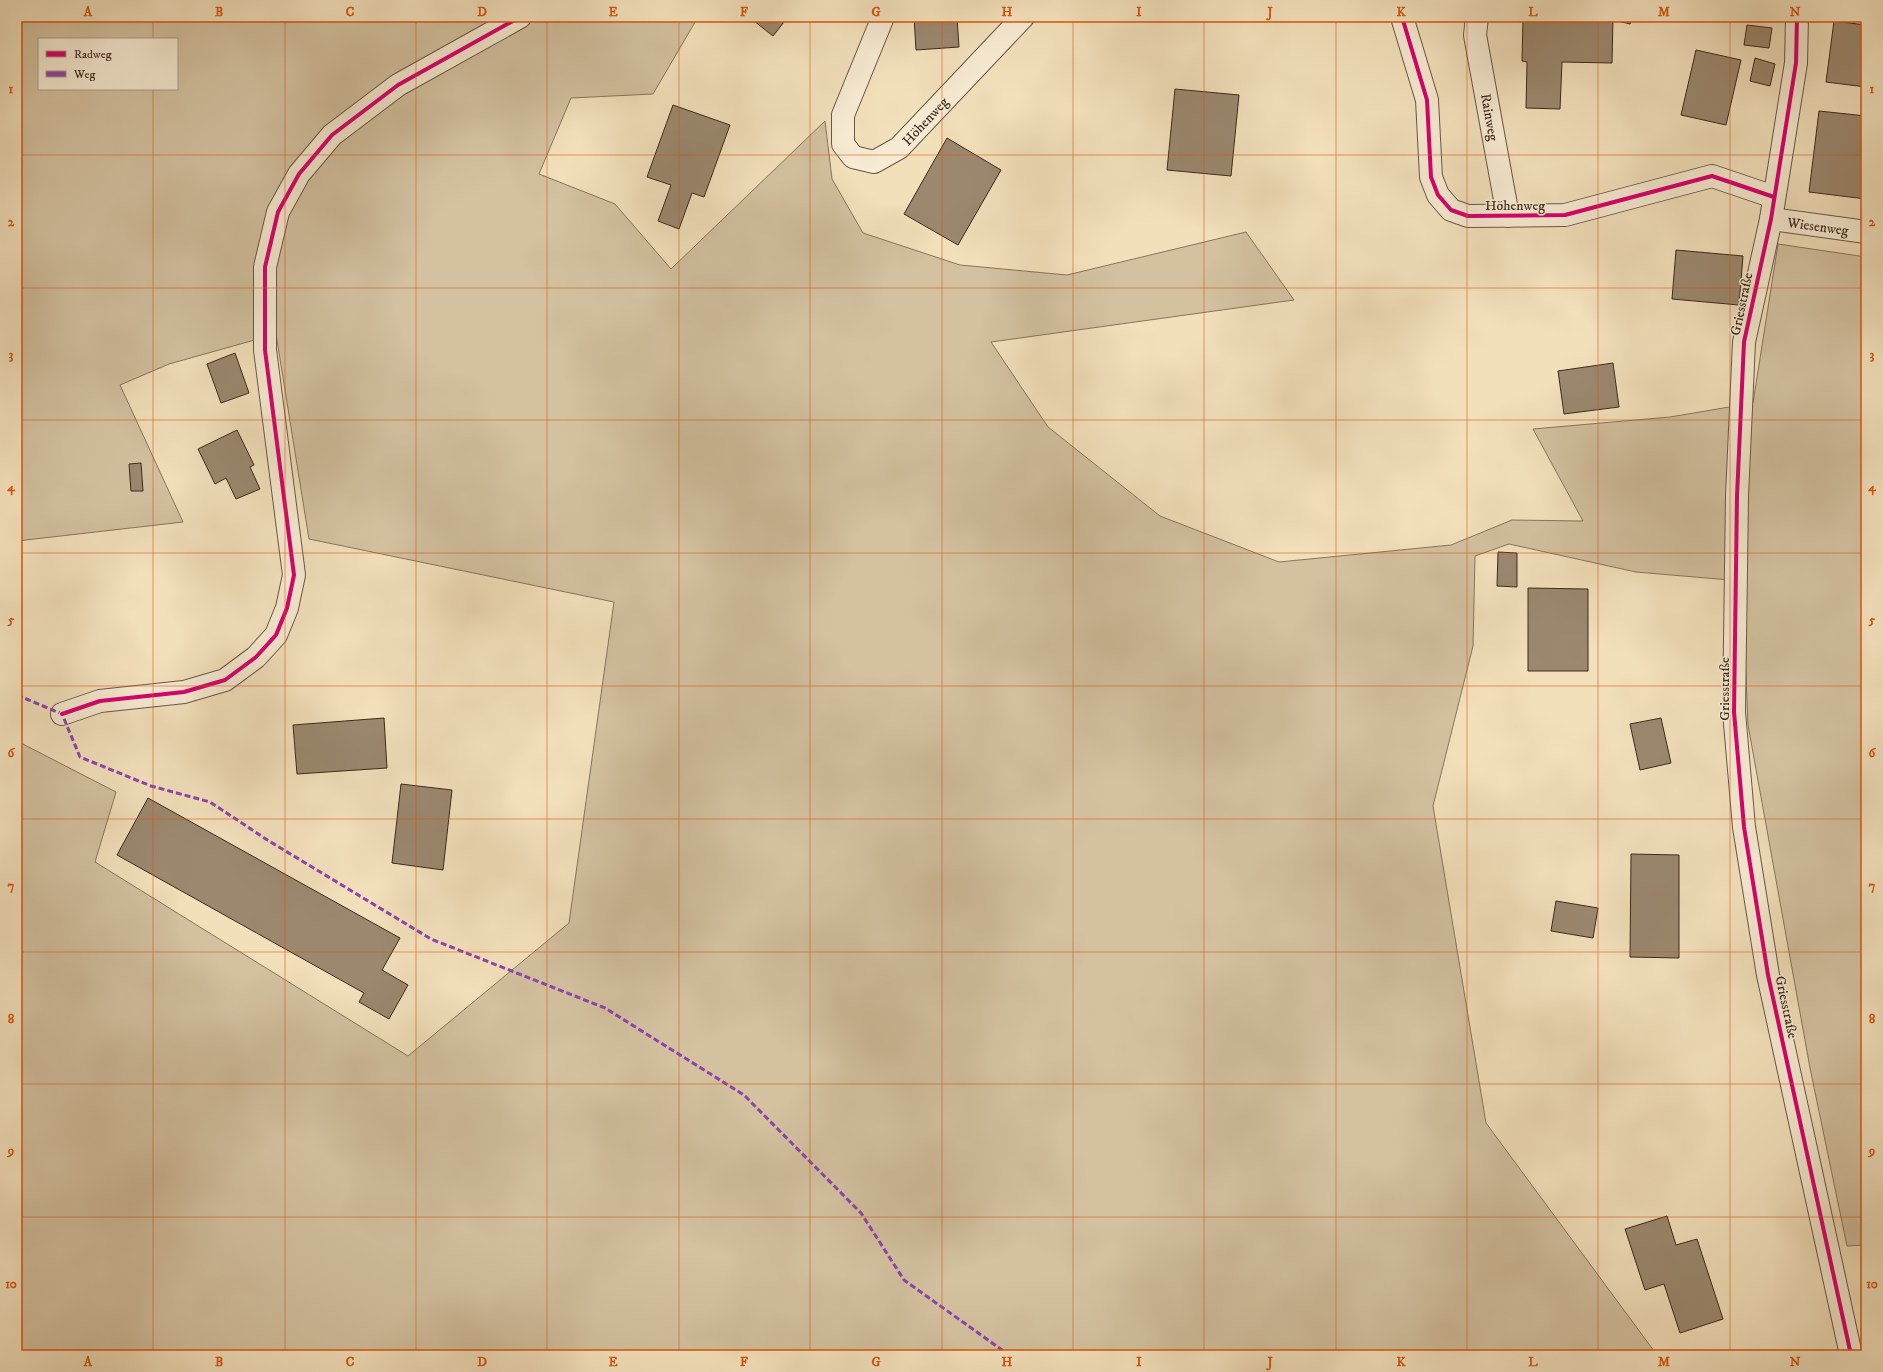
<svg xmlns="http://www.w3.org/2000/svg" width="1883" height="1372" viewBox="0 0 1883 1372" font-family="'IM FELL DW Pica',serif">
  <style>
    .green { fill: #d3c1a0; stroke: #88755e; fill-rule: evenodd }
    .building { fill: #9b886f; stroke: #3c291c }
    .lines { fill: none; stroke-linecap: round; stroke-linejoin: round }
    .minor-casing { stroke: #6a5744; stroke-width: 24 }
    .minor { stroke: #f7ebd3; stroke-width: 22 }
    .quiet { stroke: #8e44ad; stroke-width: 3; stroke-dasharray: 6 3; stroke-linecap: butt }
    .cycleway-casing { stroke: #f7ebd3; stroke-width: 6 }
    .cycleway { stroke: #d6006c; stroke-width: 4 }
    .grid { fill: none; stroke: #d7540e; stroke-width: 1; stroke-opacity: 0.55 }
    .labels { text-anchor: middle; stroke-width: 3; stroke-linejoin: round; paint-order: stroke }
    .street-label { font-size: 14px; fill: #3c291c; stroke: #f7ebd3 }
    .neatline { fill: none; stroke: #d7540e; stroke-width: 1.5 }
    .grid-label { font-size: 13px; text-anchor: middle; font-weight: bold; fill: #d7540e }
  </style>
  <rect width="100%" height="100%" fill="#f2e0bb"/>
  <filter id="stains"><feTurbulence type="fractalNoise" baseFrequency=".005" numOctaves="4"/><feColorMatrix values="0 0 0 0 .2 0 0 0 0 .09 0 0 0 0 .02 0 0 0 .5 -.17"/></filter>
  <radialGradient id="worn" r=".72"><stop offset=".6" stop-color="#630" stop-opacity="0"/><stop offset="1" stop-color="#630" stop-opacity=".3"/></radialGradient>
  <path class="green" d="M17,17H698L653,94L571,98L539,174L615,204L671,269L825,121L832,179L863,233L960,265L1067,275L1246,232L1294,300L991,342L1048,427L1160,516L1279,562L1451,545L1512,520L1583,521L1533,429L1670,417L1753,403L1778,244L1866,257V1245L1847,1246L1810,1068L1748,725L1742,581L1636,572L1509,544L1475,556L1473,646L1433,806L1486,1123L1657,1355H17V741L116,792L95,862L408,1056L569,923L614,602L309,539L276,334L169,364L120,385L183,522L17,541ZM39,39H177V89H39Z"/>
  <g class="building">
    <polygon points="749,17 788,17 773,36"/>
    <polygon points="914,17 957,17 959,47 916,50"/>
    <polygon points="1523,17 1613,17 1612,63 1562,62 1560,109 1526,108 1527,62 1522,61"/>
    <polygon points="1614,17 1632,17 1630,24 1614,20"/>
    <polygon points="1834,21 1866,25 1866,87 1826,82"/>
    <polygon points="1747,25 1772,28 1769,48 1744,45"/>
    <polygon points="1696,50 1741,60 1726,125 1681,115"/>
    <polygon points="1755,58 1775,64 1770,86 1750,81"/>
    <polygon points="1175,89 1239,95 1231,176 1167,170"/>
    <polygon points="673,105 730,125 704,197 692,193 679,229 658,221 671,185 647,177"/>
    <polygon points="1819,111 1866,116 1866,199 1809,192"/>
    <polygon points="947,138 1001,170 958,245 904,214"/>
    <polygon points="1676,250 1743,256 1739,305 1672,299"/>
    <polygon points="235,353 249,393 221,403 207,364"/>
    <polygon points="1613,363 1619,407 1564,414 1558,371"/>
    <polygon points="237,430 254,465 250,467 260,489 236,499 226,478 215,484 198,449"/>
    <polygon points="141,463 143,491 131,491 129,464"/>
    <polygon points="1498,552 1517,553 1517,587 1497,586"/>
    <polygon points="1528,588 1588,589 1588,671 1528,671"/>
    <polygon points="384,718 387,768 297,774 293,725"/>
    <polygon points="1661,718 1671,763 1640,770 1630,724"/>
    <polygon points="401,784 452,790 443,870 392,863"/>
    <polygon points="148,798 400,938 382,970 408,985 389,1019 359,1002 364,993 117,855"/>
    <polygon points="1631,854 1679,855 1679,958 1630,957"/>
    <polygon points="1556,901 1598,908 1593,938 1551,931"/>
    <polygon points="1667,1216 1676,1245 1697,1239 1723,1319 1680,1333 1664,1284 1645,1290 1625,1229"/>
  </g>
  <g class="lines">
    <defs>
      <g id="minor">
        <polyline points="883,17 843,115 843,144 853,157 874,162 899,148 1023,17"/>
        <polyline points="1402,17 1427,100 1431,177 1438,195 1451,210 1468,216 1565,215 1712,176 1774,197"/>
        <polyline points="1477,17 1475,35 1508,216"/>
        <polyline points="1797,17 1796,63 1771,219 1744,342 1737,496 1734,712 1744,827 1768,975 1851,1355"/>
        <polyline points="1771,219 1866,232"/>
        <polyline points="62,714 100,701 184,692 225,680 256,657 276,635 287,608 294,575 265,350 265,267 278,212 299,174 332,135 398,85 520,17"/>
      </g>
    </defs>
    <use href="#minor" class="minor-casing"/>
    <use href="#minor" class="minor"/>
    <polyline class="quiet" points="17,695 62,714 80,757 151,786 210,802 269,841 431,939 605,1008 744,1095 861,1213 904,1280 1009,1355"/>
    <defs>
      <g id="cycleway">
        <polyline points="1402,17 1427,100 1431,177 1438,195 1451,210 1468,216 1565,215 1712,176 1774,197"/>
        <polyline points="1797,17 1796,63 1771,219 1744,342 1737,496 1734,712 1744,827 1768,975 1851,1355"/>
        <polyline points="62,714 100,701 184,692 225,680 256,657 276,635 287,608 294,575 265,350 265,267 278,212 299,174 332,135 398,85 520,17"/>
      </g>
    </defs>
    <use href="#cycleway" class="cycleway-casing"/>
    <use href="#cycleway" class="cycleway"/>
  </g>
  <path class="grid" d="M153,17V39M285,17V1355M416,17V1355M547,17V1355M679,17V1355M810,17V1355M942,17V1355M1073,17V1355M1204,17V1355M1336,17V1355M1467,17V1355M1598,17V1355M1730,17V1355M153,89V1355M17,155H1866M17,288H1866M17,420H1866M17,553H1866M17,686H1866M17,819H1866M17,952H1866M17,1084H1866M17,1217H1866"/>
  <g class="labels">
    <g class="street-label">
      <text transform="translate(1490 117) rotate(80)" y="5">Rainweg</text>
      <text transform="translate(925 121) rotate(-47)" y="5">Höhenweg</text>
      <text x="1515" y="210">Höhenweg</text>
      <text transform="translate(1818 226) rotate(8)" y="5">Wiesenweg</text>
      <text transform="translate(1741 304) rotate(-78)" y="5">Griesstraße</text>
      <text transform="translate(1724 689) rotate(-90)" y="5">Griesstraße</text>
      <text transform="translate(1787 1007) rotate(78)" y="5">Griesstraße</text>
    </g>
  </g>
  <rect width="1883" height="1372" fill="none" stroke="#f2e0bb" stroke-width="44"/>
  <rect x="38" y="38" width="140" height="52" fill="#f7ebd3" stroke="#ac9d8a"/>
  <rect x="46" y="51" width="20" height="6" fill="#d6006c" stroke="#ac9d8a"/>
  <text x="74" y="58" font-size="12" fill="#3c291c">Radweg</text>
  <rect x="46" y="71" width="20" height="6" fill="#8e44ad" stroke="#ac9d8a"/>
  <text x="74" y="78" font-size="12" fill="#3c291c">Weg</text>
  <rect x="22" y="22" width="1839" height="1328" class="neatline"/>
  <g class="grid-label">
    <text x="88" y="16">A</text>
    <text x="219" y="16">B</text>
    <text x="350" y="16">C</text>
    <text x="482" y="16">D</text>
    <text x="613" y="16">E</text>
    <text x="744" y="16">F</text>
    <text x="876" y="16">G</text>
    <text x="1007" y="16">H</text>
    <text x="1139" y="16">I</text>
    <text x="1270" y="16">J</text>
    <text x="1401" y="16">K</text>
    <text x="1533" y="16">L</text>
    <text x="1664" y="16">M</text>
    <text x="1795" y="16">N</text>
    <text x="11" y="93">1</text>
    <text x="1872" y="93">1</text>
    <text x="11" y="226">2</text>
    <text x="1872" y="226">2</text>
    <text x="11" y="359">3</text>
    <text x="1872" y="359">3</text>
    <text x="11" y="491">4</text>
    <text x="1872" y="491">4</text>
    <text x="11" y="624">5</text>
    <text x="1872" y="624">5</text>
    <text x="11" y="757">6</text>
    <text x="1872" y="757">6</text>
    <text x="11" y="890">7</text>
    <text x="1872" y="890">7</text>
    <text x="11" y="1023">8</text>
    <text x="1872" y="1023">8</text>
    <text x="11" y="1155">9</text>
    <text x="1872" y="1155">9</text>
    <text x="11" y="1288">10</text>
    <text x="1872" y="1288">10</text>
    <text x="88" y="1366">A</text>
    <text x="219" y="1366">B</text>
    <text x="350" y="1366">C</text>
    <text x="482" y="1366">D</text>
    <text x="613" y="1366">E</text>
    <text x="744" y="1366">F</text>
    <text x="876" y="1366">G</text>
    <text x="1007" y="1366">H</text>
    <text x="1139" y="1366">I</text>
    <text x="1270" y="1366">J</text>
    <text x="1401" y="1366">K</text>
    <text x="1533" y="1366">L</text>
    <text x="1664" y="1366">M</text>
    <text x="1795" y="1366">N</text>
  </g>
  <rect width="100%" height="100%" filter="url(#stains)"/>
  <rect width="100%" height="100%" fill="url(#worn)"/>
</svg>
